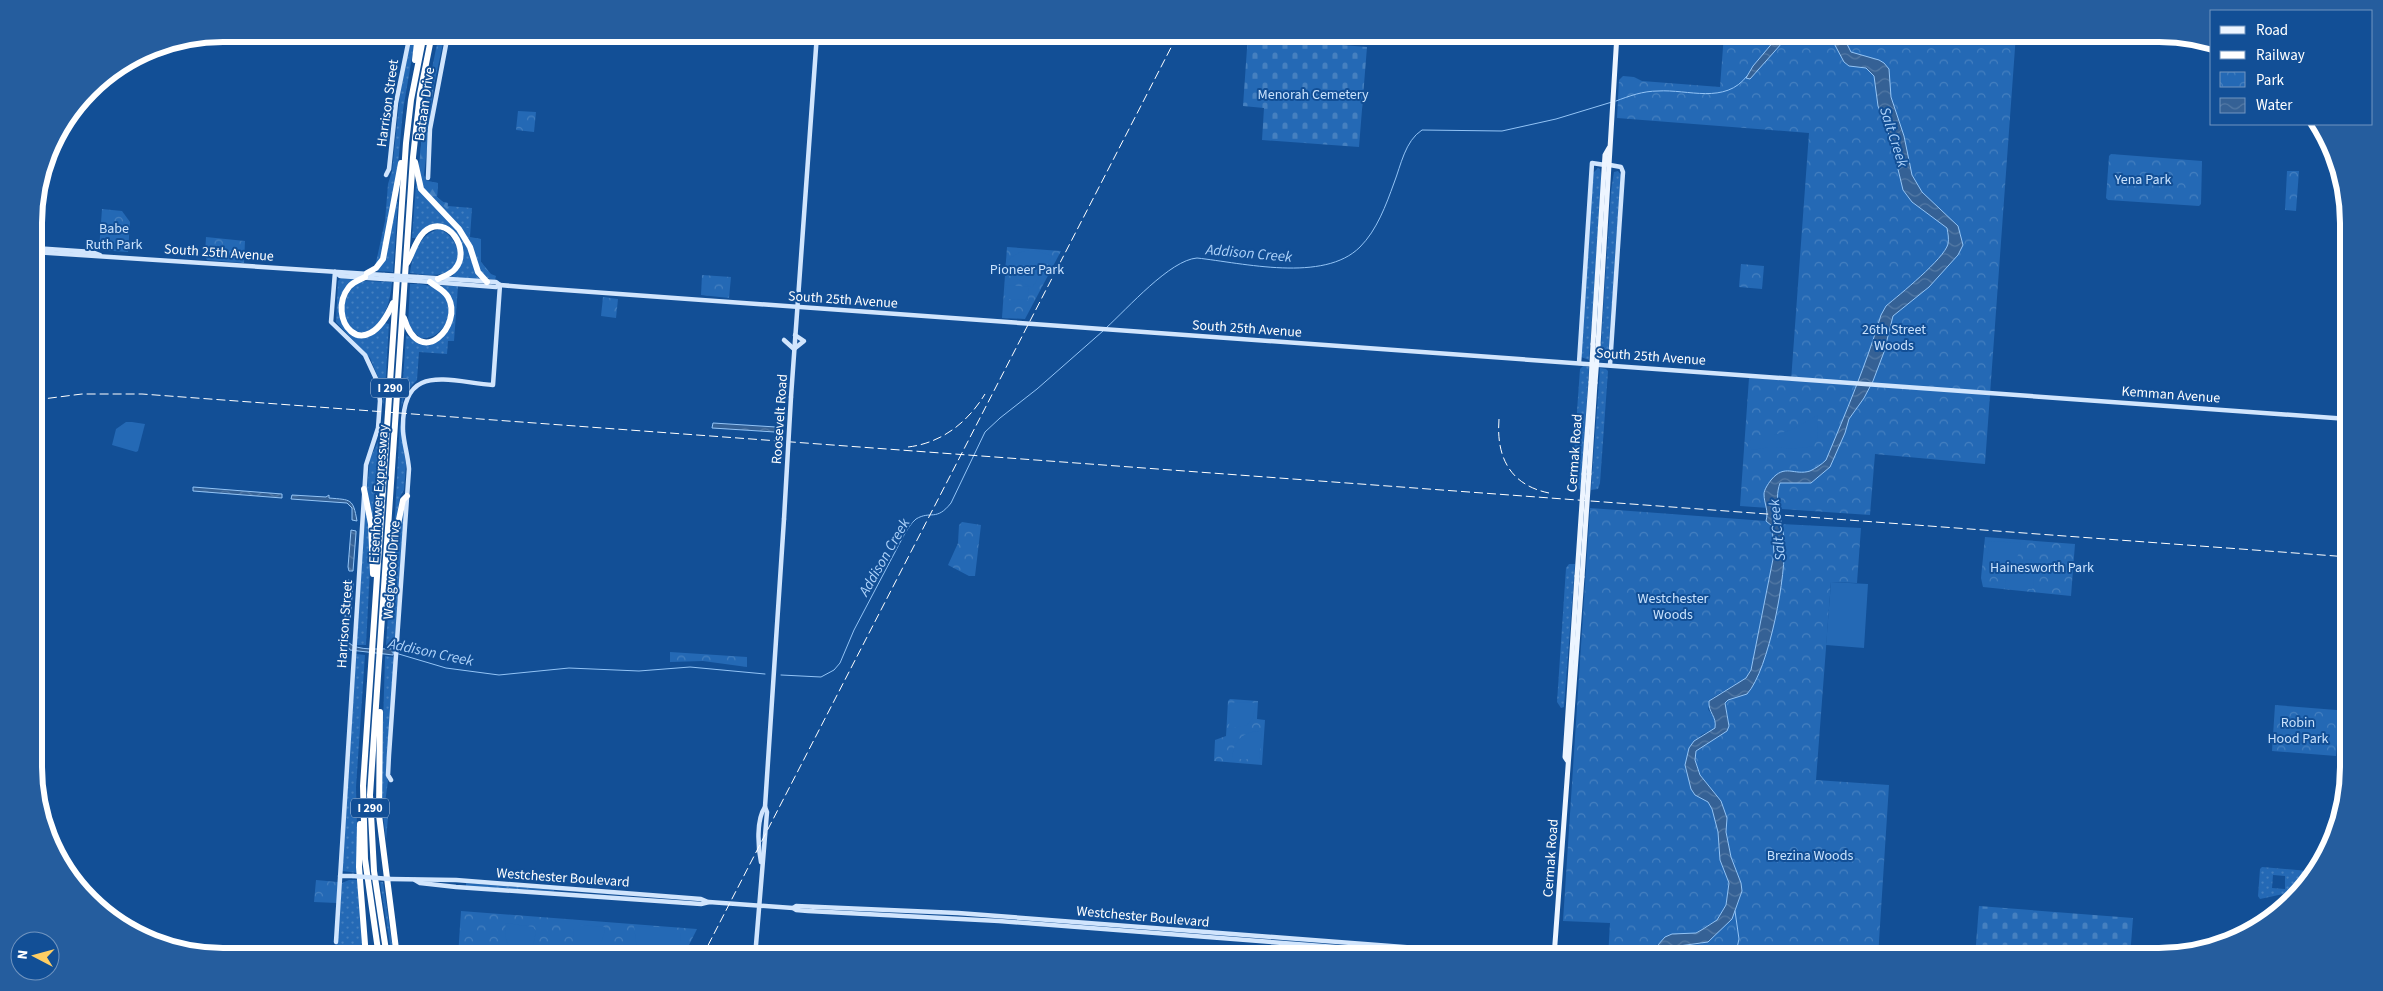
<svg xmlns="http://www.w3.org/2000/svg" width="2383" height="991" viewBox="0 0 2383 991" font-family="'Source Sans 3',sans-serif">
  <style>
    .grass { fill: url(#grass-dots); fill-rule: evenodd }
    .forest { fill: url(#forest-firs) }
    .cemetery { fill: url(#cemetery-stones) }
    .park { fill: url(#park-crowns) }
    .pitch { fill: #2469b5 }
    .water { fill: url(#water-waves); stroke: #93c4f6 }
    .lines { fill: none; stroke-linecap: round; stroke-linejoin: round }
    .stream { stroke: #93c4f6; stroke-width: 1 }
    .secondary { stroke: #d1e5fd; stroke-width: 4.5 }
    .primary { stroke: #edf5ff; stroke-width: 5 }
    .highway { stroke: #fff; stroke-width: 6 }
    .rail { stroke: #fff; stroke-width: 1; stroke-dasharray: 9 4; stroke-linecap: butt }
    .secondary-bridge { stroke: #d1e5fd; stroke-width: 4.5 }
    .primary-bridge { stroke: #edf5ff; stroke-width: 5 }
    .labels { text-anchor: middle; stroke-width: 4; stroke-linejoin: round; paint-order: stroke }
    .shield { fill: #124f96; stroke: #b8cae0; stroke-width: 1 }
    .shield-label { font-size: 12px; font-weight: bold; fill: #fff }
    .park-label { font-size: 14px; fill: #c9e2fd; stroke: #124f96 }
    .street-label { font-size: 14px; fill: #fff; stroke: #124f96 }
    .water-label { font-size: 15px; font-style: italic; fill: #add2fa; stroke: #124f96 }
    .rim { fill: none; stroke: #fff; stroke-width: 6 }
  </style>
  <defs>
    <pattern id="grass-dots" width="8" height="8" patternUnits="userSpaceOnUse" patternTransform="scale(1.25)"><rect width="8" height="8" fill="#2469b5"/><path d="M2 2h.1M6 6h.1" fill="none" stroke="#4580c0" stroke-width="1.8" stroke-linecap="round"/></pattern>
    <pattern id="forest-firs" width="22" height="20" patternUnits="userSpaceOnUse" patternTransform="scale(1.25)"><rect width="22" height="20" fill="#2469b5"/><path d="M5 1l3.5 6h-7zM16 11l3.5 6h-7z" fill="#4580c0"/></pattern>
    <pattern id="cemetery-stones" width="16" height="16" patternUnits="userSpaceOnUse" patternTransform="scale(1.25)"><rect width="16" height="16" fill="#2469b5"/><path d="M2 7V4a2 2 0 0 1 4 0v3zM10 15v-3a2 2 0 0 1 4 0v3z" fill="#4580c0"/></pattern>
    <pattern id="park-crowns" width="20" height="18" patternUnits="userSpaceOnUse" patternTransform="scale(1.25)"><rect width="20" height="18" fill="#2469b5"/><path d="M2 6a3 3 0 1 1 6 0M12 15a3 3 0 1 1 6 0" fill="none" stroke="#4580c0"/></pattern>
    <pattern id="water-waves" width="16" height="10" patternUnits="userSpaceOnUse" patternTransform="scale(1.25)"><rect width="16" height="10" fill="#356195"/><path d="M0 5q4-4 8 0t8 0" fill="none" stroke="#5379a5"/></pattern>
  </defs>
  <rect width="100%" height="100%" fill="#124f96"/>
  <g class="grass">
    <polygon points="412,34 416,34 403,110 397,176 383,254 375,267 385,221 388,184 392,171 400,95"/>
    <path d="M439,34H445C434,78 421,132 424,178L427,181L438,183L437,197L443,202L448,203V206L472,208L470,237L481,239V262L491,274L496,276L495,280L486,278L481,273L458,224L425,192L418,174L426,98Z"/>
    <polygon points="1598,168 1600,169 1602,179 1589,360 1581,357 1593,173"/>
    <polygon points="1618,171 1621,175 1608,359 1600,360 1611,191 1614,172"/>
    <path d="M416,183C435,195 478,254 477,276L480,279L445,277L453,276L461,247L443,225L417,238H412Z"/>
    <polygon points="395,201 398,202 393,272 377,271"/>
    <path d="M439,229C454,234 467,258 450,270C441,278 422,274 410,273C412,256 419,234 439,229Z"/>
    <polygon points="341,278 358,279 348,285 341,320 363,338 375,334 385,323 389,324 384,407 381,384 370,358 336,322 338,281"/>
    <path d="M363,281L392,282C390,304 385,321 366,333C362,332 357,332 354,331C335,319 345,286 363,281Z"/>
    <path d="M410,284C420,284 431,284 440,291C460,307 444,341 420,338L408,326Z"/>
    <polygon points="440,286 458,286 454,341 448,341 447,354 419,352 417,380 405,393 401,409 406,335 420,343 438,340 453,314"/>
    <polygon points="1583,366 1589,367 1581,490 1574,487 1572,481 1580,369"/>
    <polygon points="1600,368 1606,369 1608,371 1600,483 1598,489 1591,490"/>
    <polygon points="383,419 375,539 367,489 370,459 380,437"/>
    <polygon points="400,420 406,464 404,490 400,497 394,533"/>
    <polygon points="405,500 395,642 394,646 386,645 391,569"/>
    <polygon points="366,501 371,549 366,645 356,645"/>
    <polygon points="1569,564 1575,564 1564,707 1561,708 1557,702 1566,568"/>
    <polygon points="356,654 365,655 356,787 358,873 342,871"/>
    <polygon points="385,656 393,657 394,661 386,774 388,781 385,803 389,806 386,840 381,794"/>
    <path d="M2262,867L2308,871L2310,873V883L2302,890L2260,899L2258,896L2260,869ZM2273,875L2285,876V889L2272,888Z"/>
    <polygon points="349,880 358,880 364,957 333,957 334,946 337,943 342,883"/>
    <polygon points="380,882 383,882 394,957 392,957"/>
    <polygon points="466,883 554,890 554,891 466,886"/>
  </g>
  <g class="forest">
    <path d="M441,34H445L434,85L424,175L427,181L438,183L437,197L443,202L448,203L447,209C439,202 428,195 423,185C412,161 435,63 441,34Z"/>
    <polygon points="465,228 470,228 470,238 481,239 481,262 489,272 482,266"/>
  </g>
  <g class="cemetery">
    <polygon points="1248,34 1318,34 1318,43 1367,47 1359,147 1262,140 1264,108 1243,106"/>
    <polygon points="1979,906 2133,918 2130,957 1975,957"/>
  </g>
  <g class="park">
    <polygon points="1724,34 2016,34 1985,464 1875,454 1870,515 1740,506 1749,378 1791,381 1809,133 1617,118 1619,80 1623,76 1634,77 1642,81 1720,87"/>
    <polygon points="518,111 536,112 534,132 516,130"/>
    <polygon points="2111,154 2202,161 2201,204 2199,206 2108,200 2106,198 2109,156"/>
    <polygon points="2287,171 2299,171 2296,211 2285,210"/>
    <polygon points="102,209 122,211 130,222 128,252 99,250"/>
    <polygon points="206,237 245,241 244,263 207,260 205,256"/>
    <polygon points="1007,247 1061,251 1025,319 1002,318"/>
    <polygon points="1741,264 1764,266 1762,289 1739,287"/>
    <polygon points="702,275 731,277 729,298 701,295"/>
    <polygon points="603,297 618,299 616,318 601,316"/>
    <polygon points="1590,508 1766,521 1771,525 1774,554 1751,670 1746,678 1712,698 1708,709 1715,719 1715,728 1701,735 1685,765 1691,789 1708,802 1712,809 1718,832 1720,860 1729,883 1726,905 1717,920 1695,933 1672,934 1639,957 1608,957 1610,923 1563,921"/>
    <polygon points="962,522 981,525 975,576 969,576 948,565 958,543 959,525"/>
    <path d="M1781,524L1861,528L1857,583L1831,582L1816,780L1889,785L1878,957H1658L1679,946L1701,944L1732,919L1742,891L1741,883L1731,857L1726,832L1727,818L1715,794L1700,775L1695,760L1696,751L1708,742L1728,718L1725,703L1728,700L1747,694C1766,650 1778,617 1782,569C1783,553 1785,539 1781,524Z"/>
    <polygon points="1985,537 2075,544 2071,596 1983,587 1981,578"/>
    <polygon points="670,652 747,657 747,667 703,661 670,662"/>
    <polygon points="1230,699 1258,701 1257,719 1265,720 1262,765 1214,761 1215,740 1226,736 1228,701"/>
    <polygon points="2275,705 2349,711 2349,745 2337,744 2336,756 2272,751"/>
    <polygon points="35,753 44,754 42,777 35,777"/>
    <polygon points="316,880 338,882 337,903 314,902"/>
    <polygon points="461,911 697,929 683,957 458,956"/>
  </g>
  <g class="pitch">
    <polygon points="128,233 127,250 109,249 111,240 116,234"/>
    <path d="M1034,250L1052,256L1032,288L1005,271L1006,262C1014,254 1023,250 1034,250Z"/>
    <polygon points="1006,285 1029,287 1028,300 1005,299"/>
    <path d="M1818,415L1817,439L1813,446C1798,450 1779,447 1764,448C1760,448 1757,450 1752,450L1748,445L1753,435H1774L1791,430Z"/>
    <polygon points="132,422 145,424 138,451 136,452 112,445 116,429 126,422"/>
    <path d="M1989,541L2021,543C2019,563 2005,575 1986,574Z"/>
    <path d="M2031,559L2034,586L2032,589H2005C2005,572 2014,561 2031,559Z"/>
    <polygon points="1831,582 1868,584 1864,648 1826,645"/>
    <polygon points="1235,702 1256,703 1253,718 1247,725 1229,729 1230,705"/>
    <path d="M1262,731L1259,759H1232C1233,741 1243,731 1262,731Z"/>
    <path d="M506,923L533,927L536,931L531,957C511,957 502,942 506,923Z"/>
    <path d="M579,925L605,927C603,948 592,957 571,957L574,929Z"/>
    <polygon points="634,926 676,928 681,934 678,957 641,957 636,942"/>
  </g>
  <g class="water">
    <polygon points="1780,34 1790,34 1750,79 1746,78 1753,66"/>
    <path d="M1829,34H1842L1851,52L1879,60L1884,63L1889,69L1891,97L1904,136L1912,175L1922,192L1958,226L1963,245L1958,255L1929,287L1893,316L1884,352L1873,381L1864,398L1849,419L1845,433L1830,467L1811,483H1780C1773,502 1783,521 1784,540C1787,573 1769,670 1747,694L1728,700L1725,703L1729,726L1727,731L1696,751L1695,760L1700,775L1721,801L1727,818L1726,832L1731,857L1741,883L1742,891L1732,919L1708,942L1679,946L1658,957H1639L1657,946L1665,937L1672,934L1696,933L1703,929L1717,920L1726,905L1729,883L1720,860L1718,832L1712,809L1708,802L1695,795L1691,789L1685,765L1689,748L1694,741L1715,728C1717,716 1708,713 1709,701L1746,678L1751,670L1774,554L1772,526L1766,521C1769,510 1764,504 1764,494C1764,490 1768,484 1771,480C1785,463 1794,476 1810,471C1816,468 1821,465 1826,460C1846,412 1866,365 1881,315L1886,306C1899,295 1944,259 1948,244C1949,238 1948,234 1947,228L1912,202L1903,190L1891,140L1878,106L1874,76L1866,68L1849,66L1844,62Z"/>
    <polygon points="713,423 776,427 776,429 775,432 712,428"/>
    <polygon points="193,487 282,494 282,498 193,491"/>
    <path d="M292,495L326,497L329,495V498C351,500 353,498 357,521L352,520V508L347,503L291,499Z"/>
    <polygon points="351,530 356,531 356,533 353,571 349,571 348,567"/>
    <polygon points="348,580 352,581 353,583 350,621 345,621 345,617"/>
    <path d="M345,630L349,631L348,642C357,652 381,648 394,649L393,655L350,650L345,642Z"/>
  </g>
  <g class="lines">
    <g class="stream">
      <path d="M1616,101C1629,96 1643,91 1658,91C1688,89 1725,105 1747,76"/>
      <path d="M1106,328C1128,308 1170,260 1197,258C1243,263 1324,283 1360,247C1377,230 1386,205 1394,183C1401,165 1405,141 1422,130L1502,131L1556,119L1612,102"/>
      <polyline points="392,652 446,668 499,675 569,668 639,671 690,667 765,674"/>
      <path d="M781,675L821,677L834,670L840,663L854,630L904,535C907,530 911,523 916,519C931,510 936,522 951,503L985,432L1000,418L1037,389L1103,331"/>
      <polyline points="1735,911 1739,939 1735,957"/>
    </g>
    <g class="secondary">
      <polyline points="1610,165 1621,167 1623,172 1610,365"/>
      <polyline points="386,175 389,169 396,103 410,34"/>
      <polyline points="428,178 430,129 448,34"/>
      <polyline points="34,237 57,135"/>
      <polyline points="34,248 92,252 100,255"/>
      <polyline points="34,252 384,275"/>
      <polyline points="335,272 331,322 365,355 378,383 380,401 378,428 366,465 336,942"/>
      <polyline points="335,272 340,276 384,279"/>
      <polyline points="418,277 496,282 500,285"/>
      <polyline points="418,281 496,287 500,285 523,287 2348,419"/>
      <polyline points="784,340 794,349"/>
      <polyline points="794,349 804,341 795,335"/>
      <polyline points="1579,363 1592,163 1605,165"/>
      <polyline points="791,397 817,34"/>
      <path d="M391,780L388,775L389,755L409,469C408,456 404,444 403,431C401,362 445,381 493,385L500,285"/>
      <path d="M761,862C758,847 756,820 765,807"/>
      <polyline points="340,876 353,876"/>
      <polyline points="390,879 456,880 701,899 708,902"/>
      <polyline points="415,880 420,883 456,887 701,904 709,902 793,908 796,906 958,913 1482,953 1490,957"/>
      <polyline points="793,908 796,910 808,911 999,921 1465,957"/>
      <polyline points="755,957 767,812 765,807 784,519"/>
    </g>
    <g class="primary">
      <polyline points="1593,344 1605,155 1609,148"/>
      <polyline points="1598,345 1617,34"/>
      <polyline points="1584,474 1591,382"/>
      <polyline points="1589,474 1595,383"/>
      <polyline points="1567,760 1565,757 1577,576"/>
      <polyline points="1554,957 1582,577"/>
    </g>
    <g class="highway">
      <polyline points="415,60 418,34"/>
      <polyline points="415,162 421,189 459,229 470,247 478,272 487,282"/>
      <path d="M407,263C413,253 415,241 424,232C447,212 472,250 455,269C451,274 444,276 438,279"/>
      <polyline points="367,273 376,268 383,259 401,163"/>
      <path d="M365,277C359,280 353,282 349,287C325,317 364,370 393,303"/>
      <path d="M404,318C420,371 464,325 448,297C444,290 436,287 430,282"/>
      <polyline points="364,489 371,524 373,574"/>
      <polyline points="387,567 391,558 403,500 407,496"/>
      <polyline points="380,712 379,815 397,957"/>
      <polyline points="360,824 359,867 366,957"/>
      <polyline points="379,957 365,859 363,786 406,143 411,100 424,34"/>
      <polyline points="387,957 374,871 370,795 413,157 420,94 432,34"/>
    </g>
    <g class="rail">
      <polyline points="35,400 82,394 142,394 2349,557"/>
      <path d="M1499,419C1496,457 1510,485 1549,493"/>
      <path d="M908,447C942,443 968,422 985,394"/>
      <polyline points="702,957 1178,34"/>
    </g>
    <g class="secondary-bridge">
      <polyline points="384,275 418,277"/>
      <polyline points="384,279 418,281"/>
      <polyline points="784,519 791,397"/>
      <polyline points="353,876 390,879"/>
    </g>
    <g class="primary-bridge">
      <polyline points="1591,382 1593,344"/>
      <polyline points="1595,383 1598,345"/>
      <polyline points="1577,576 1584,474"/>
      <polyline points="1582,577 1589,474"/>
    </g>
  </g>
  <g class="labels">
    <g class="shield">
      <rect x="371" y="378.5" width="38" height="19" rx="4"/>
      <rect x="351" y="798.5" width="38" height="19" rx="4"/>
    </g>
    <g class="shield-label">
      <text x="390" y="392">I 290</text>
      <text x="370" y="812">I 290</text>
    </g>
    <g class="park-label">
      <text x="1313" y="99">Menorah Cemetery</text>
      <text x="2143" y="184">Yena Park</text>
      <text x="114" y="233">Babe<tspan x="114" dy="16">Ruth Park</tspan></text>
      <text x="1027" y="274">Pioneer Park</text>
      <text x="1894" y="334">26th Street<tspan x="1894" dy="16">Woods</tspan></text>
      <text x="2042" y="572">Hainesworth Park</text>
      <text x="1673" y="603">Westchester<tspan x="1673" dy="16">Woods</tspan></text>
      <text x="2298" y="727">Robin<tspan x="2298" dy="16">Hood Park</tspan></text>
      <text x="1810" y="860">Brezina Woods</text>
    </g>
    <g class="street-label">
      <text transform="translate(387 103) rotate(-82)" y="5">Harrison Street</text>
      <text transform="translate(424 104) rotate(-82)" y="5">Bataan Drive</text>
      <text transform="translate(219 252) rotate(4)" y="5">South 25th Avenue</text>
      <text transform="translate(843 299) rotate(4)" y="5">South 25th Avenue</text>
      <text transform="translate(1247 328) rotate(4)" y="5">South 25th Avenue</text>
      <text transform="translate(1651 356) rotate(4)" y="5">South 25th Avenue</text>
      <text transform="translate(2171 394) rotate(4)" y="5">Kemman Avenue</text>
      <text transform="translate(779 419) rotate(-86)" y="5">Roosevelt Road</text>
      <text transform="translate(1574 453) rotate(-86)" y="5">Cermak Road</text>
      <text transform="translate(378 494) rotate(-86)" y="5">Eisenhower Expressway</text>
      <text transform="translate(391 570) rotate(-86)" y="5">Wedgwood Drive</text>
      <text transform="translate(344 624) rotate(-86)" y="5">Harrison Street</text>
      <text transform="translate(1550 858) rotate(-86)" y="5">Cermak Road</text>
      <text transform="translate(563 877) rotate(4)" y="5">Westchester Boulevard</text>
      <text transform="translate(1143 916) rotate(5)" y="5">Westchester Boulevard</text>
    </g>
    <g class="water-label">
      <text transform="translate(1894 137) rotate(72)" y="5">Salt Creek</text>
      <text transform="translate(1249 253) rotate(5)" y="5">Addison Creek</text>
      <text transform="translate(1777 530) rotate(-96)" y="5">Salt Creek</text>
      <text transform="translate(884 557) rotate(-60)" y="5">Addison Creek</text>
      <text transform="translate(431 652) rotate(12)" y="5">Addison Creek</text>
    </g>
  </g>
  <path d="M0 0H2383V991H0ZM223 42H2159A181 181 0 0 1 2340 223V767A181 181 0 0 1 2159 948H223A181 181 0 0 1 42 767V223A181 181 0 0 1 223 42Z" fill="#255d9e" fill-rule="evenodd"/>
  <path class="rim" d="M223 42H2159A181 181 0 0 1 2340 223V767A181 181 0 0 1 2159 948H223A181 181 0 0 1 42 767V223A181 181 0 0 1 223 42Z"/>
  <rect x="2210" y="10" width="162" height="115" fill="#124f96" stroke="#7195c0"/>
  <rect x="2220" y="26" width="25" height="8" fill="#edf5ff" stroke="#7195c0"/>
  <text x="2256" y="35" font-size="15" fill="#ffffff">Road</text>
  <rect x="2220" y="51" width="25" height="8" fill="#ffffff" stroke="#7195c0"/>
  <text x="2256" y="60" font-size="15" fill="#ffffff">Railway</text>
  <rect x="2220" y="72" width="25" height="15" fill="url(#park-crowns)" stroke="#7195c0"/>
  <text x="2256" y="85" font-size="15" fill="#ffffff">Park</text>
  <rect x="2220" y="98" width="25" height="15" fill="url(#water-waves)" stroke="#7195c0"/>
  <text x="2256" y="110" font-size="15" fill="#ffffff">Water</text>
  <g transform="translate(35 956) rotate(276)"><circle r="24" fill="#124f96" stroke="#7195c0"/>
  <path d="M0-4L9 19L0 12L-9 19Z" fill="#ffce63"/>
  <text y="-8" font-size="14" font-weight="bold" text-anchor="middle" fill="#ffffff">N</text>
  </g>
</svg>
